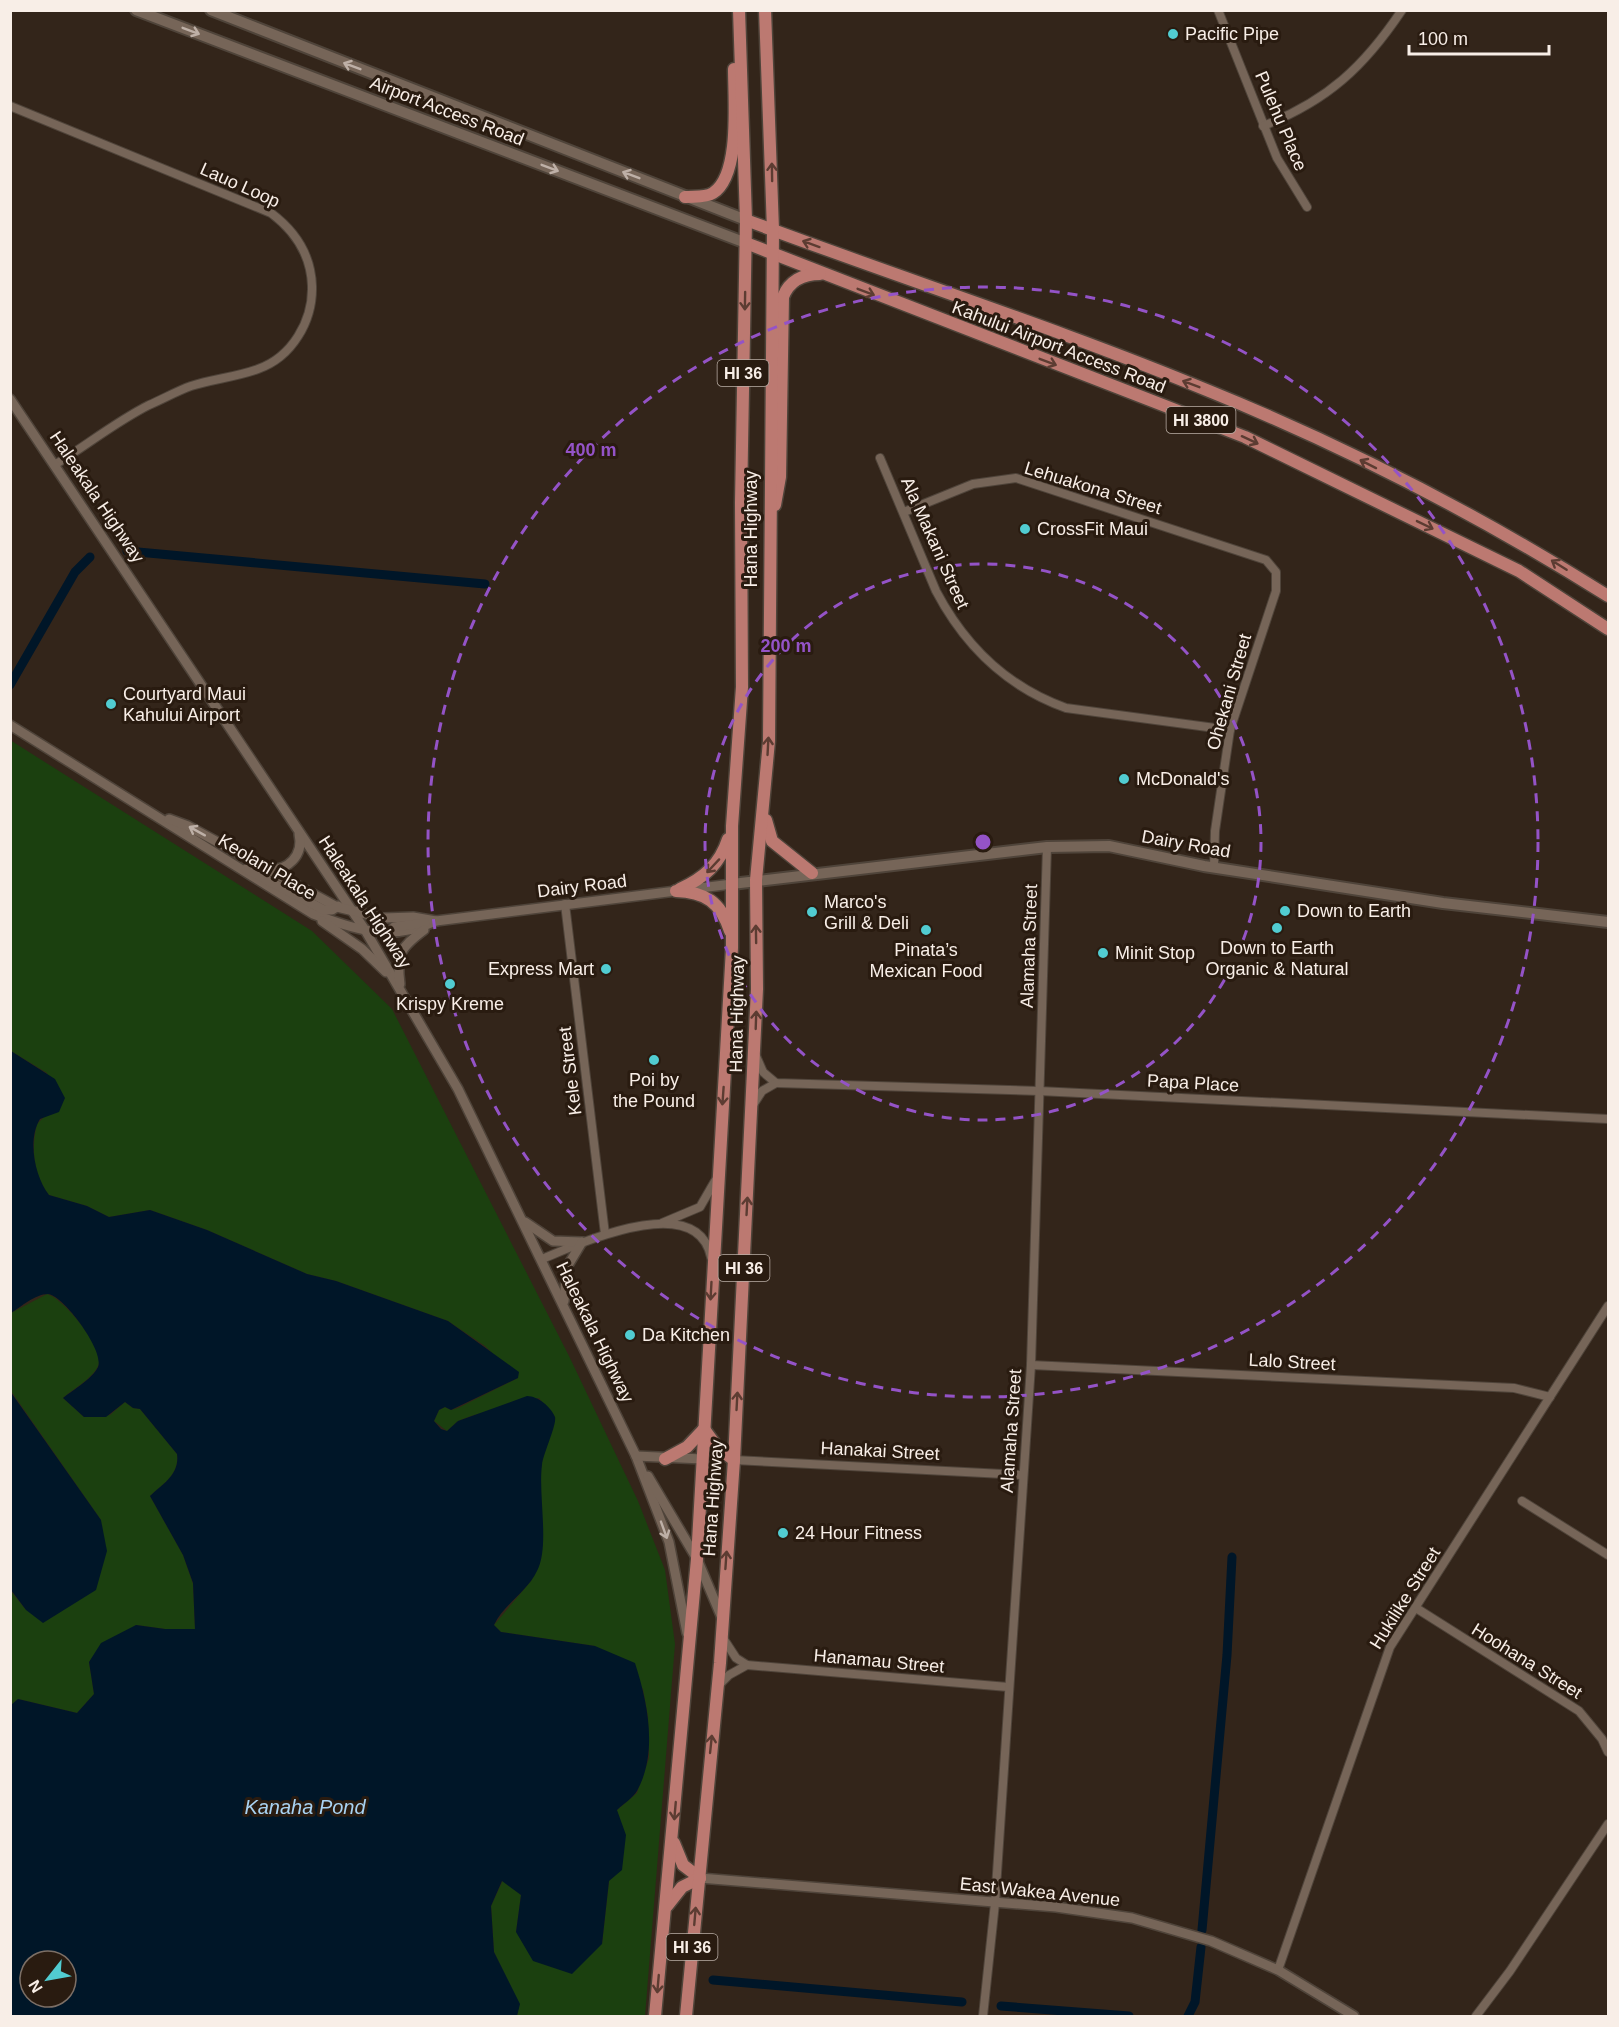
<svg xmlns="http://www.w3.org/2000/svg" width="1619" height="2027" viewBox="0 0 1619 2027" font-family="Arial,sans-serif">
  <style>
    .green { fill: #1b400f }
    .water { fill: #001628; fill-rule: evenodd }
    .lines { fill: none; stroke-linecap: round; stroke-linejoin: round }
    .canal { stroke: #001628; stroke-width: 9 }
    .minor-casing { stroke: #4f443a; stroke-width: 10 }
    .tertiary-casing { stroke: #4f443a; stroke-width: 12 }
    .secondary-casing { stroke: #4f443a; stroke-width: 14 }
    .primary-casing { stroke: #4f443a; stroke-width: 15 }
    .minor { stroke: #766558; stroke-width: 8 }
    .tertiary { stroke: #766558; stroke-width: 9 }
    .secondary { stroke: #766558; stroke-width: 10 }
    .primary { stroke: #bc7971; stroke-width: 12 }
    .oneway { stroke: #beb0a7 }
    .oneway2 { stroke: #5c3c32 }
    .ring { fill: none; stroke: #9453c7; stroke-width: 3; stroke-dasharray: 10 8 }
    .poi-dot { fill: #51ccd1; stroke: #291b10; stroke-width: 2 }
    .labels { text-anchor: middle; stroke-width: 6; stroke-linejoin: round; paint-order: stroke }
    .shield { fill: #291b10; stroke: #baafa6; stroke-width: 1.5 }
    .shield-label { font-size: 16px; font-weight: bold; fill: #f8eee7 }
    .poi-label { font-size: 18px; fill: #f8eee7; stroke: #291b10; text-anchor: start }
    .street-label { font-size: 18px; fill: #f8eee7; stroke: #291b10 }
    .water-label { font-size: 20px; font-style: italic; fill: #a8d2f2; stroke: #291b10 }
    .centre { fill: #9453c7; stroke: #291b10; stroke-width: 3 }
    .ring-label { font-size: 18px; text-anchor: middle; font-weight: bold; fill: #9453c7; stroke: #291b10; stroke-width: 6; stroke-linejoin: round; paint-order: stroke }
  </style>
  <rect width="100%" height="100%" fill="#33251a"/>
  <g class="green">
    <path d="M10,740L312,931L392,1009L569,1356L638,1501L665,1570L675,1644L645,2016H517L519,2004L494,1952L491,1906L503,1880L521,1895L516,1932L602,1944L617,1810L637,1793L649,1758L648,1717L643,1689L595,1646L501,1632L494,1625L531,1581L540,1563L541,1468L544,1450L555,1419L539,1398L471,1416L458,1421L447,1431L434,1421L439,1410L445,1407L451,1410L458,1408L518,1378L485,1346L448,1321L336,1281L307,1274L207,1230L150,1210L109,1217L87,1206L49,1195C33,1175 31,1148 37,1124L46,1115L51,1114L47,1073L11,1051Z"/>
    <path d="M47,1294C63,1298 106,1349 98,1366C92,1379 73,1389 63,1398L84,1417L110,1415L125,1402L133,1408L140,1409L177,1454C180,1474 163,1484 150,1496L183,1555L193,1584L195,1629H165L136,1625L89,1662L94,1694L77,1713L18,1699L11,1705L10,1590L26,1610L101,1520L11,1391V1313Z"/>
  </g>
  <g class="water">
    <path d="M11,1051L55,1079L65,1098L59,1112L40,1119C27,1140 35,1177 49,1195L87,1206L109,1217L150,1210L207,1230L307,1274L336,1281L448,1321L519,1372L518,1378L451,1410L445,1407L439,1410L434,1421L441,1429L447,1431L458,1421L527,1396C538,1396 551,1407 555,1417C557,1425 543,1454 542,1465C538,1495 550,1547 537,1571C527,1592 504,1604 494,1625L501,1632L595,1646L635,1663C648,1703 658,1753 637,1791C633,1798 623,1804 617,1810L626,1835L622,1870L609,1881L602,1944L572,1974L533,1961L516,1932L521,1895L502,1881L491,1906L494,1952L520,2004L517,2016H11V1705L18,1699L77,1713L94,1694L89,1662L101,1643L136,1625L165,1629H195L193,1583L183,1555L150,1496C163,1484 180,1474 177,1454L140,1409L133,1408L125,1402L106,1417H84L63,1398C73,1390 92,1379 98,1367C105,1351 63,1295 48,1294C35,1294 21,1307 11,1313ZM30,1961H66V1997H30Z"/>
    <polygon points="10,1391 101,1520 107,1551 96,1590 43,1623 26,1610 11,1590"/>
  </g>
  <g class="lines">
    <g class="canal">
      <polyline points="127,551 485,584"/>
      <polyline points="10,685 75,572 90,557"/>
      <polyline points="1202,1930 1227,1655 1232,1557"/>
      <polyline points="713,1980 962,2002"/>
      <polyline points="1001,2006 1129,2016"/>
      <polyline points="1188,2016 1195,2002 1201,1947"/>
    </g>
    <defs>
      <g id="minor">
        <polyline points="1218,10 1277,158 1307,207"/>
        <path d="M10,106L271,213C295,231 311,255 312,286C313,321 292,357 258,369C236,377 213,379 191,386C177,391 163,399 149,405C117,421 87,445 56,464"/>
        <path d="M1263,126C1327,101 1364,67 1402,10"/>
        <path d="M880,458L936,591C965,646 1007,687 1066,708L1230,730"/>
        <polyline points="904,512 973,484 1016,478 1266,560 1276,572 1276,591 1230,730 1215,831 1214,866"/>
        <polyline points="565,904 605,1234"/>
        <polyline points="756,1056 763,1072 776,1083 1039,1091 1608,1119"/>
        <polyline points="753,1105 762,1091 776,1083"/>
        <polyline points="662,1223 700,1207 715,1181"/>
        <path d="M542,1259C579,1244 697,1189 711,1257"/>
        <polyline points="1031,1365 1514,1388 1550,1397"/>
        <polyline points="734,1460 1023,1475"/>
        <polyline points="1522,1501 1608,1555"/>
        <polyline points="1416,1608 1579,1711 1602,1739 1608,1752"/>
        <polyline points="723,1638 736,1658 747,1665 1008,1687"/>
        <polyline points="717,1687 729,1675 747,1665"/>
        <polyline points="1278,1970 1390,1647 1608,1306"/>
        <polyline points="983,2016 995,1903 1031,1365 1047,847"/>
        <polyline points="1476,2016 1510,1971 1608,1824"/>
      </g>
      <g id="tertiary">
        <polyline points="10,399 365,930 458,1089 636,1456 669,1542 687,1633"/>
        <path d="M10,725L313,914C357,930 391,942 436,921L732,884"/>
        <polyline points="169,819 188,826 337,907 383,918 413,917 436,921"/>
        <polyline points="246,869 324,910 332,910 338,906"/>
        <path d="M266,869C288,872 304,855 299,834"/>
        <polyline points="322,921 362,949 386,972"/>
        <polyline points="394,927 425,923"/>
        <path d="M400,984C396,954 400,948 424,930"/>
        <polyline points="525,1222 553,1241 582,1242"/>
        <polyline points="564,1301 567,1267 582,1242"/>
        <polyline points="636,1456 703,1459"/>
        <polyline points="648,1476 697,1559 722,1618"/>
        <polyline points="700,1878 1056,1907 1132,1918 1211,1941 1278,1970 1354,2016"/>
      </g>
      <g id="secondary">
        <polyline points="136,10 746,243"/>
        <polyline points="211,10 746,220"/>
        <polyline points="732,884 1047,847 1109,846 1204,866 1443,903 1608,922"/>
      </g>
      <g id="primary">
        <path d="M685,197C694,196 705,198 713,193C741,175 734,100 734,69"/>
        <path d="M746,220C900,278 1057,328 1209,391C1347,447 1482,517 1608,596"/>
        <polyline points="746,243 1245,437 1519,571 1608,629"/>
        <path d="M775,505L780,477L783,297C789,281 803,274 820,274"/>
        <polyline points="766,820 772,841 812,873"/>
        <path d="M680,889C704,878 720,864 728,839"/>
        <path d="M676,891C705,892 721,902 730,931"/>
        <polyline points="704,1429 717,1447 734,1460"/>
        <polyline points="665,1459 687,1447 704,1429"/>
        <polyline points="674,1843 683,1865 700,1878"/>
        <polyline points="667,1906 682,1887 700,1878"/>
        <polyline points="655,2016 697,1559 732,948 732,826 742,687 741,503 746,220 739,10"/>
        <polyline points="686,2016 720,1663 734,1460 757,989 756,880 769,741 773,230 765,10"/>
      </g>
    </defs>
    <use href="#minor" class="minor-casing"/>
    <use href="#tertiary" class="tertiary-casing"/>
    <use href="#secondary" class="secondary-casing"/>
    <use href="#primary" class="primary-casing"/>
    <use href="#minor" class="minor"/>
    <use href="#tertiary" class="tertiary"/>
    <use href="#secondary" class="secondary"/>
    <use href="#primary" class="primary"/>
  </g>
  <defs><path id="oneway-shaft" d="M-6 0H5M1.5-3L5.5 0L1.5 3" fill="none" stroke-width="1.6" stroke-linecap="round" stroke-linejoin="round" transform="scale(1.5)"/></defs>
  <g class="oneway">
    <use href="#oneway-shaft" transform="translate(191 31) rotate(21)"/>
    <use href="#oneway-shaft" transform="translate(352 66) rotate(-159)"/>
    <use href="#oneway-shaft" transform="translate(550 168) rotate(21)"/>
    <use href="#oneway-shaft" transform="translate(631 175) rotate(-159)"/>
    <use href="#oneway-shaft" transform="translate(197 831) rotate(-151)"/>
    <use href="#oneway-shaft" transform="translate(664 1530) rotate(70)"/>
  </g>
  <g class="oneway2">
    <use href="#oneway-shaft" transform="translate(772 172) rotate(-91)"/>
    <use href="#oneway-shaft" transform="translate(811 244) rotate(-160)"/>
    <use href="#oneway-shaft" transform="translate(866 292) rotate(21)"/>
    <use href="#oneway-shaft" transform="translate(745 301) rotate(91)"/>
    <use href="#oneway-shaft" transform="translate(1048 362) rotate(21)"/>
    <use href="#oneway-shaft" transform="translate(1191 384) rotate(-159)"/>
    <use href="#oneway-shaft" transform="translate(1250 440) rotate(25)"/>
    <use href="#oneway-shaft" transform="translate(1368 464) rotate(-153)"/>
    <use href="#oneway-shaft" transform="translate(1425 525) rotate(26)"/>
    <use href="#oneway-shaft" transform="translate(1559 565) rotate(-148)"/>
    <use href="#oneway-shaft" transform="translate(768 746) rotate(-87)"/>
    <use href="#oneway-shaft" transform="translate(713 866) rotate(133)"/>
    <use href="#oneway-shaft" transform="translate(756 934) rotate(-91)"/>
    <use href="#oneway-shaft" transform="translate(756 1020) rotate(-88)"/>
    <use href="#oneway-shaft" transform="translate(723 1096) rotate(94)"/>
    <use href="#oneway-shaft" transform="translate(747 1206) rotate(-87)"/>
    <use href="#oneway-shaft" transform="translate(711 1291) rotate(93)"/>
    <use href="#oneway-shaft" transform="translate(737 1401) rotate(-87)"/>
    <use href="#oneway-shaft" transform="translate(726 1560) rotate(-86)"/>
    <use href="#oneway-shaft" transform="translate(711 1744) rotate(-84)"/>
    <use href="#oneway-shaft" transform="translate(675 1811) rotate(95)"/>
    <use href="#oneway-shaft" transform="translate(695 1916) rotate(-85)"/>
    <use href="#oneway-shaft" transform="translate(658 1984) rotate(95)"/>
  </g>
  <g class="ring">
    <circle cx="983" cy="842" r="278"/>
    <circle cx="983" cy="842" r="555"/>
  </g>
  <g class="poi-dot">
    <circle cx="1173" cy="34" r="6"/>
    <circle cx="1025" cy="529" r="6"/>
    <circle cx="111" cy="704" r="6"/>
    <circle cx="1124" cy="779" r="6"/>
    <circle cx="1285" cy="911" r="6"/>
    <circle cx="812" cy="912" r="6"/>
    <circle cx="1277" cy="928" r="6"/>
    <circle cx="926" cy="930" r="6"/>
    <circle cx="1103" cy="953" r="6"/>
    <circle cx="606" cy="969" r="6"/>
    <circle cx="450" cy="984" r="6"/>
    <circle cx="654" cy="1060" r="6"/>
    <circle cx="630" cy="1335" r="6"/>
    <circle cx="783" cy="1533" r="6"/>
  </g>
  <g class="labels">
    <g class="shield">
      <rect x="717.5" y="360" width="51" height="26" rx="4.5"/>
      <rect x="1166.5" y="407" width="69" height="26" rx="4.5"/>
      <rect x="718.5" y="1255" width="51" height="26" rx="4.5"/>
      <rect x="666.5" y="1934" width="51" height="26" rx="4.5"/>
    </g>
    <g class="shield-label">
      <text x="743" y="379">HI 36</text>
      <text x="1201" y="426">HI 3800</text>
      <text x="744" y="1274">HI 36</text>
      <text x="692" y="1953">HI 36</text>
    </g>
    <g class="poi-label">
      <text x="1185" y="40">Pacific Pipe</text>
      <text x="1037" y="535">CrossFit Maui</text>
      <text x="123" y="700">Courtyard Maui<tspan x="123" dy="21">Kahului Airport</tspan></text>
      <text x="1136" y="785">McDonald's</text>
      <text x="824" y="908">Marco's<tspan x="824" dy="21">Grill &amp; Deli</tspan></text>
      <text x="1297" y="917">Down to Earth</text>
      <text x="1277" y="954" text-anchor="middle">Down to Earth<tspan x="1277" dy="21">Organic &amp; Natural</tspan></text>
      <text x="926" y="956" text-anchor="middle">Pinata’s<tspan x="926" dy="21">Mexican Food</tspan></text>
      <text x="1115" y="959">Minit Stop</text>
      <text x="594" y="975" text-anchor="end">Express Mart</text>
      <text x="450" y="1010" text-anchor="middle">Krispy Kreme</text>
      <text x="654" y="1086" text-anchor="middle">Poi by<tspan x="654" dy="21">the Pound</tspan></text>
      <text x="642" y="1341">Da Kitchen</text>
      <text x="795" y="1539">24 Hour Fitness</text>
    </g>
    <g class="street-label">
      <text transform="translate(447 111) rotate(21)" y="6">Airport Access Road</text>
      <text transform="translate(1281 121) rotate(67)" y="6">Pulehu Place</text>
      <text transform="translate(240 185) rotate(24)" y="6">Lauo Loop</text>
      <text transform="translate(1059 347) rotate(21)" y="6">Kahului Airport Access Road</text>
      <text transform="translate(1093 488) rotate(17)" y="6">Lehuakona Street</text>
      <text transform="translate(97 497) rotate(56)" y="6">Haleakala Highway</text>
      <text transform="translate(751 529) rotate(-90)" y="6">Hana Highway</text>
      <text transform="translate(935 543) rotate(66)" y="6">Ala Makani Street</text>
      <text transform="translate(1229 692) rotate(-74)" y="6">Ohekani Street</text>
      <text transform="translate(1186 844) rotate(10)" y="6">Dairy Road</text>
      <text transform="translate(267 867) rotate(31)" y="6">Keolani Place</text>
      <text transform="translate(582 886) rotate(-7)" y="6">Dairy Road</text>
      <text transform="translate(365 902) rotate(57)" y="6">Haleakala Highway</text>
      <text transform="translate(1029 946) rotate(-88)" y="6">Alamaha Street</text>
      <text transform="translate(737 1014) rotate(-89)" y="6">Hana Highway</text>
      <text transform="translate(570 1071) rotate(-97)" y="6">Kele Street</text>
      <text transform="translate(1193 1083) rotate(3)" y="6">Papa Place</text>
      <text transform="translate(595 1332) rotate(64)" y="6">Haleakala Highway</text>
      <text transform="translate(1292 1362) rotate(3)" y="6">Lalo Street</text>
      <text transform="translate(1011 1431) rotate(-86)" y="6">Alamaha Street</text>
      <text transform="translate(880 1451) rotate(3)" y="6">Hanakai Street</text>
      <text transform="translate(713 1498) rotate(-86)" y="6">Hana Highway</text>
      <text transform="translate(1405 1598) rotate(-58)" y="6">Hukilike Street</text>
      <text transform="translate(879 1661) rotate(5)" y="6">Hanamau Street</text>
      <text transform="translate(1527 1661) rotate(32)" y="6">Hoohana Street</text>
      <text transform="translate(1040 1892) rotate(6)" y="6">East Wakea Avenue</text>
    </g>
    <g class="water-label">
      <text x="305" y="1814">Kanaha Pond</text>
    </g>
  </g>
  <circle cx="983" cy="842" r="9" class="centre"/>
  <g class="ring-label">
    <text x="591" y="456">400 m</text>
    <text x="786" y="652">200 m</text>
  </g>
  <rect width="1619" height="2027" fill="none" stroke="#f8eee7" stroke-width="24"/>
  <g transform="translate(48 1979) rotate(239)"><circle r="28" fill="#291b10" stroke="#7c6f66" stroke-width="1.5"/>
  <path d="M0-4.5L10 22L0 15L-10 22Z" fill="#51ccd1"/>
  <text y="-9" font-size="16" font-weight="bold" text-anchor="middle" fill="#f8eee7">N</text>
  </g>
  <path d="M1409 45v9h140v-9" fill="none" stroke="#f8eee7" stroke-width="3"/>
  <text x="1418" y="45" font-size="18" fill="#f8eee7" stroke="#291b10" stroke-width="4.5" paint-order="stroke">100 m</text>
</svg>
